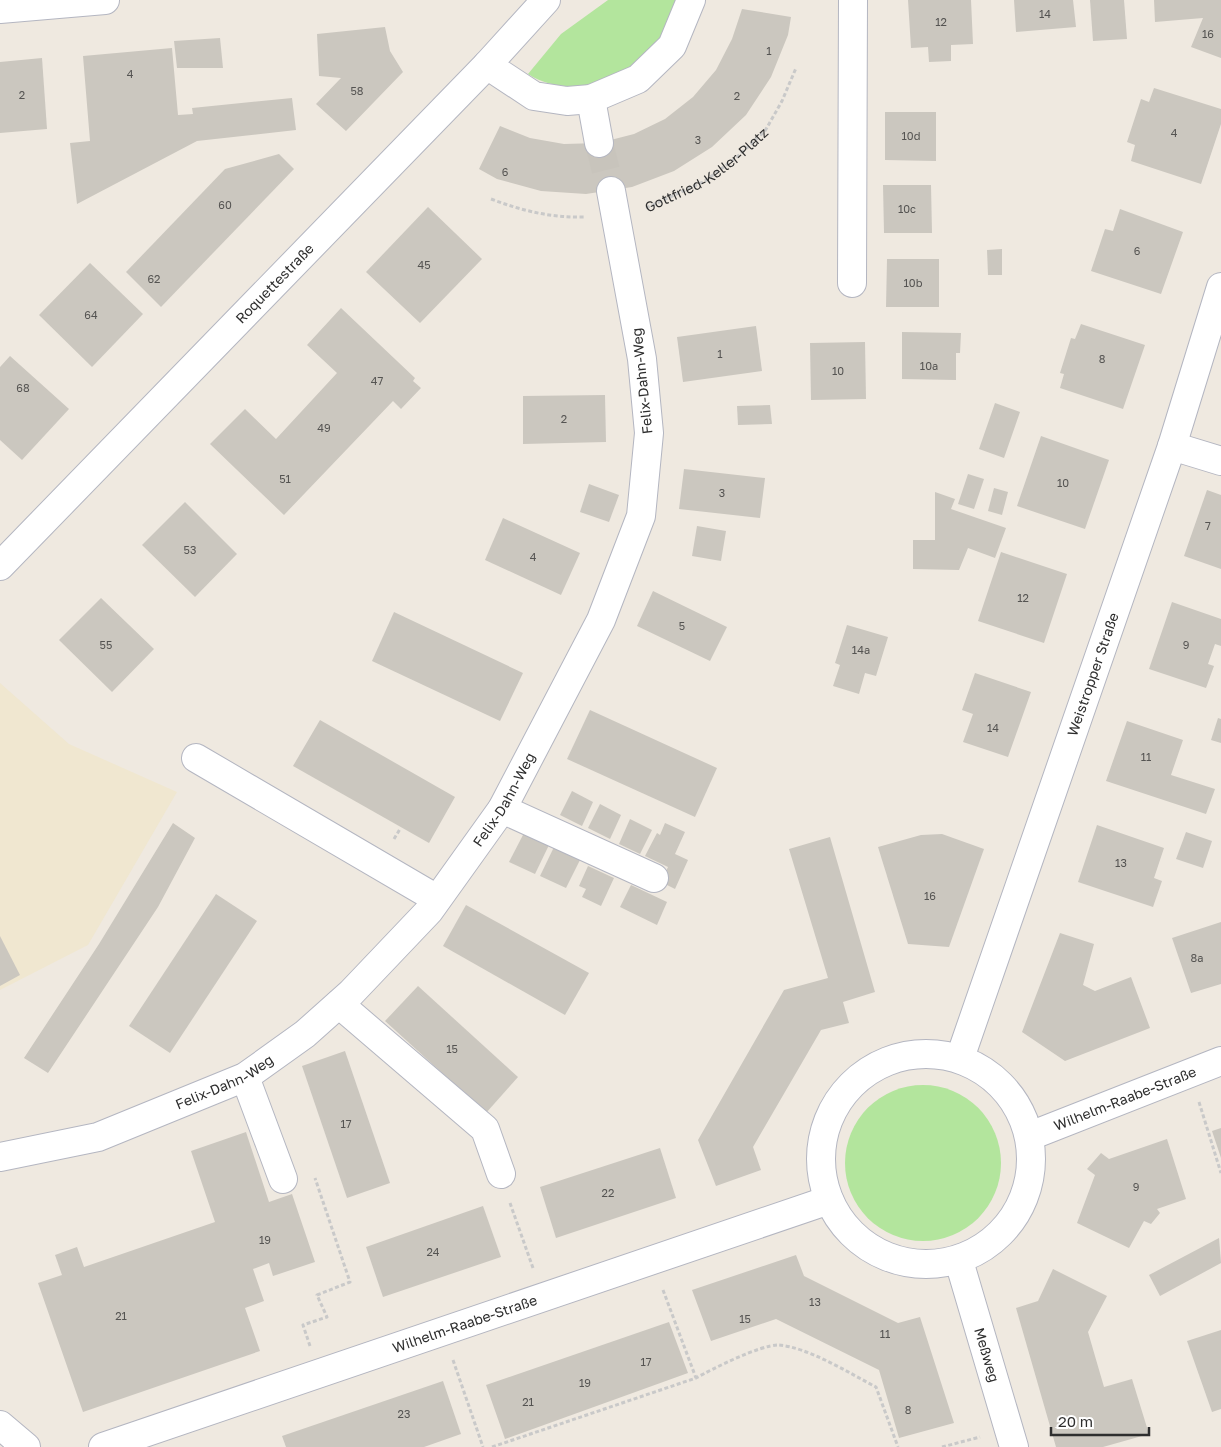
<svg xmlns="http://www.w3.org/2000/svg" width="1221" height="1447" viewBox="0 0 1221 1447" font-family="'Golos Text',sans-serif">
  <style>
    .education { fill: #f0e7d0 }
    .green { fill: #b3e59d }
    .building { fill: #cbc7bf }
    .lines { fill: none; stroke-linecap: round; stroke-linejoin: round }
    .minor-tunnel { stroke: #c8c4bc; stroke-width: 28; stroke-dasharray: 28 14; stroke-linecap: butt }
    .minor-casing { stroke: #b4b6c1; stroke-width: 30 }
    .path { stroke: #c9c9c9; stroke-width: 3; stroke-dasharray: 4 2.5; stroke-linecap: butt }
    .minor { stroke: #fff; stroke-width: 28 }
    .labels { text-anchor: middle; stroke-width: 4.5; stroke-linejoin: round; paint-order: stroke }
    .number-label { font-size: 11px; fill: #555452 }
    .street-label { font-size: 14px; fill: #2e2e2e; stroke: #fff }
  </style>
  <rect width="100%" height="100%" fill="#efe9e0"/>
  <polygon class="education" points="0,683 69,744 177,792 88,945 0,990"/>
  <g class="green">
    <path d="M608,0H678C672,14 667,34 657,46C628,81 568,100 528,74L561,34Z"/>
    <circle cx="923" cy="1163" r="78"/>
  </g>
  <g class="building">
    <polygon points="908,0 971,0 973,44 951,45 951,61 929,62 928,47 911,48"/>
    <polygon points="1014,0 1073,0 1076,27 1016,32"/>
    <polygon points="1090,0 1124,0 1127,39 1093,41"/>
    <polygon points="1154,0 1221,0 1221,58 1191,47 1203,18 1155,22"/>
    <polygon points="742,9 791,17 788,35 771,77 746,115 712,147 674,171 632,187 586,194 541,191 497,179 479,169 500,126 530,138 564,144 599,143 634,134 665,119 693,97 716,70 732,39"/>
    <polygon points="385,27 390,51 403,72 346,131 316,104 341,78 319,76 317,34"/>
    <polygon points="220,38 223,68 177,68 174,41"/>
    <polygon points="172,48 178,115 193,114 192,108 292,98 296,130 197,141 77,204 70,143 90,141 83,56"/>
    <polygon points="42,58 47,129 0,133 0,62"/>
    <polygon points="1154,88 1221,109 1221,124 1201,184 1131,161 1135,145 1127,142 1141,99 1149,102"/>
    <polygon points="885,112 936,112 936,161 885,160"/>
    <polygon points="279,154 294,169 161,307 126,272 225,169"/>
    <polygon points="883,185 931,185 932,233 884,233"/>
    <polygon points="428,207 482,259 420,323 366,272"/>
    <polygon points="1120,209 1183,232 1161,294 1091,271 1105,229 1113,231"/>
    <polygon points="1002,249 1002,275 988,275 987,250"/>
    <polygon points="887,259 939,259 939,307 886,307"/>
    <polygon points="90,263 143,314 92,367 39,315"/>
    <polygon points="341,308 415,378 413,381 421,388 401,409 393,401 284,515 210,444 245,409 276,439 337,373 307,345"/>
    <polygon points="1081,324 1145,345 1123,409 1060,388 1064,374 1060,373 1071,338 1075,339"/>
    <polygon points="756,326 762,371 683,382 677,337"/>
    <polygon points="902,332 961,333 960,353 956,353 956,380 902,379"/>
    <polygon points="865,342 866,399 811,400 810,343"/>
    <polygon points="10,356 69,409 22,460 0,440 0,367"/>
    <polygon points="605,395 606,442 523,444 523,396"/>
    <polygon points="995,403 1020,412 1004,458 979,449"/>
    <polygon points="770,405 772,424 738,425 737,406"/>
    <polygon points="1041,436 1109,460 1085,529 1017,506"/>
    <polygon points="684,469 765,478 760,518 679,509"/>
    <polygon points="968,474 984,479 974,509 958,504"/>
    <polygon points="589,484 619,495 609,522 580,512"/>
    <polygon points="994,488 1008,492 1002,515 988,511"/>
    <polygon points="1207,490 1221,495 1221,569 1184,556"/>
    <polygon points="935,492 955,499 951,509 1006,528 995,558 968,548 959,570 913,569 913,540 935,540"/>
    <polygon points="185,502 237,554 195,597 142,545"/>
    <polygon points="503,518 580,553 561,595 485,560"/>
    <polygon points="697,526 726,531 721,561 692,556"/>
    <polygon points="1001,552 1067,574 1044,643 978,621"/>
    <polygon points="653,591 727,627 710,661 637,626"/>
    <polygon points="101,598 154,649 112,692 59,640"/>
    <polygon points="1172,602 1221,619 1221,646 1215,644 1208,664 1214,666 1206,688 1149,669"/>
    <polygon points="394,612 523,673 500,721 372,661"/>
    <polygon points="847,625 888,637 876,676 865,673 859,694 833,686 840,665 835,663"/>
    <polygon points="975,673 1031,692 1008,757 963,742 973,714 962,710"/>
    <polygon points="590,710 717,768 695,817 567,759"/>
    <polygon points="1218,718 1221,719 1221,743 1211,740"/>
    <polygon points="320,720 455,797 429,843 293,766"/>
    <polygon points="1127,721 1183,740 1171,775 1215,789 1206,814 1106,781"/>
    <polygon points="572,791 593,802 582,826 560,815"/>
    <polygon points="600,804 621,815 610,839 588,828"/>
    <polygon points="630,819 652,830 640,854 619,844"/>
    <polygon points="173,823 195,838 158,907 48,1073 24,1058 99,944"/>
    <polygon points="665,823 685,832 675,854 688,860 675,889 661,882 668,867 645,856 657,833 660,835"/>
    <polygon points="1097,825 1164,848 1154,878 1162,881 1153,907 1078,882"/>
    <polygon points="1186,832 1212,841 1203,868 1176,859"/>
    <polygon points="524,833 549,845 535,874 509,862"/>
    <polygon points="942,834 984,849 949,947 908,944 878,847 921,835"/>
    <polygon points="830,837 875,992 843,1002 849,1023 821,1030 753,1147 761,1170 716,1186 698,1140 784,990 828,978 789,849"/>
    <polygon points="554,847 580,860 566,888 540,876"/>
    <polygon points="588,866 614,878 601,906 582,897 586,889 579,886"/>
    <polygon points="631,885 667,902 657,925 620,907"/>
    <polygon points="216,894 257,921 170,1053 129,1026"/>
    <polygon points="466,905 589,973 565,1015 443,946"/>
    <polygon points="1221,922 1221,984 1191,993 1172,938"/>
    <polygon points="1060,933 1094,944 1083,985 1095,991 1131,977 1150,1028 1065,1061 1022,1032"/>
    <polygon points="0,936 20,975 0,986"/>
    <polygon points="418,986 518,1077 486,1113 385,1021"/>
    <polygon points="345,1051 390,1183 347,1198 302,1066"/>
    <polygon points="1221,1128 1221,1158 1212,1131"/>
    <polygon points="246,1132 269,1202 292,1194 315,1262 273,1276 269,1263 253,1269 264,1301 245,1308 260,1351 83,1412 38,1283 62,1275 55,1255 77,1247 84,1267 215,1222 191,1151"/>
    <polygon points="1167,1139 1186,1199 1157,1209 1160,1213 1151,1224 1144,1221 1129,1248 1077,1223 1095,1175 1087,1169 1101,1153 1109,1159"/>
    <polygon points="660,1148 676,1198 556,1238 540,1187"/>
    <polygon points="483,1206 501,1257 383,1297 366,1247"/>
    <polygon points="1219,1238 1221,1263 1160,1296 1149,1275"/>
    <polygon points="796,1255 804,1276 898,1323 920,1317 954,1423 899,1438 879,1370 776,1319 711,1341 692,1290"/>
    <polygon points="1053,1269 1107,1296 1088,1332 1104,1387 1132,1379 1149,1434 1103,1447 1056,1447 1016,1308 1038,1301"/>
    <polygon points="669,1322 688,1373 505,1439 486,1385"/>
    <polygon points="1221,1330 1221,1409 1212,1412 1187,1341"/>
    <polygon points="443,1381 461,1434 424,1447 286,1447 282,1436"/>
  </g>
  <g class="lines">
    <polyline class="minor-tunnel" points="599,143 611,191"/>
    <defs>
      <g id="minor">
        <polyline points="0,9 105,0"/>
        <polyline points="487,65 534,96 567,101 591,99 638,79 672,46 691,0"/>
        <polyline points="591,99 599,143"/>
        <polyline points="852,283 853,0"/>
        <polyline points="1172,446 1221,461"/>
        <path id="s2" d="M0,566L487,65L546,0"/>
        <polyline points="196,758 437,899"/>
        <polyline points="502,809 654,878"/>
        <polyline points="339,1004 485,1129 501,1174"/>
        <circle cx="926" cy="1159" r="105"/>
        <path id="s3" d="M960,1058L1172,446L1221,287"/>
        <polyline points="245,1077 283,1179"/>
        <path id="s4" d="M1030,1136L1221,1061"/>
        <path id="s5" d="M0,1157L98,1137L245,1077L305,1034L351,993L429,911L502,809L601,620L641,516L649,433L642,359L611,191"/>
        <path id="s6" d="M959,1261L1014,1447"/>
        <polyline points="0,1425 26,1447"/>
        <path id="s7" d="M103,1447L829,1200"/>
      </g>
    </defs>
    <use href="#minor" class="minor-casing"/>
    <g class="path">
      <path d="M491,199C523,211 551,218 585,217"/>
      <path id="s1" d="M646,208L705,181L737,157L765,131L782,101L796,68"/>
      <polyline points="394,839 400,829"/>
      <polyline points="1199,1102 1221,1173"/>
      <polyline points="510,1203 533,1268"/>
      <polyline points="663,1290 696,1378"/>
      <polyline points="310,1346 303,1325 327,1317 317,1295 350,1282 315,1178"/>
      <polyline points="453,1360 483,1447"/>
      <path d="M492,1447L696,1378C712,1369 760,1345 778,1345C808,1347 849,1373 876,1387L898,1447"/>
      <polyline points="942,1447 980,1437"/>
    </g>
    <use href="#minor" class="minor"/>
  </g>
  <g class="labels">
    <g class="number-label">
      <text x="1045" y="18">14</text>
      <text x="941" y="26">12</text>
      <text x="1208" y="38">16</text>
      <text x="769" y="55">1</text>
      <text x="130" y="78">4</text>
      <text x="357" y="95">58</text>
      <text x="22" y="99">2</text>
      <text x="737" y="100">2</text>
      <text x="1174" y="137">4</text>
      <text x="911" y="140">10d</text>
      <text x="698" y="144">3</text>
      <text x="505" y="176">6</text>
      <text x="225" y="209">60</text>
      <text x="907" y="213">10c</text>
      <text x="1137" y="255">6</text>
      <text x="424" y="269">45</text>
      <text x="154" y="283">62</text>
      <text x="913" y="287">10b</text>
      <text x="91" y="319">64</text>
      <text x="720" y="358">1</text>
      <text x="1102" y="363">8</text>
      <text x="929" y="370">10a</text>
      <text x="838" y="375">10</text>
      <text x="377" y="385">47</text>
      <text x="23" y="392">68</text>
      <text x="564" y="423">2</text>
      <text x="324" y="432">49</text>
      <text x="285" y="483">51</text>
      <text x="1063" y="487">10</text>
      <text x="722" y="497">3</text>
      <text x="1208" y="530">7</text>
      <text x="190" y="554">53</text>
      <text x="533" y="561">4</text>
      <text x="1023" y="602">12</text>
      <text x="682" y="630">5</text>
      <text x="106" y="649">55</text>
      <text x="1186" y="649">9</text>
      <text x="861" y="654">14a</text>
      <text x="993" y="732">14</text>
      <text x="1146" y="761">11</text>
      <text x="1121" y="867">13</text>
      <text x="930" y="900">16</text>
      <text x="1197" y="962">8a</text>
      <text x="452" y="1053">15</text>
      <text x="346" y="1128">17</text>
      <text x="1136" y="1191">9</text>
      <text x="608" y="1197">22</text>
      <text x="265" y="1244">19</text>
      <text x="433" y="1256">24</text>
      <text x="815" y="1306">13</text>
      <text x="121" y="1320">21</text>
      <text x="745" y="1323">15</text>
      <text x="885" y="1338">11</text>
      <text x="646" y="1366">17</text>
      <text x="585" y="1387">19</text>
      <text x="528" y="1406">21</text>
      <text x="908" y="1414">8</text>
      <text x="404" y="1418">23</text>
    </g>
    <g class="street-label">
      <text dy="5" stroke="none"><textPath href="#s1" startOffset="72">Gottfried-Keller-Platz</textPath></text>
      <text dy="5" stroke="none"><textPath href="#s2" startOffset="394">Roquettestraße</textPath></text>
      <text transform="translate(642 381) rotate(-96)" y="5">Felix-Dahn-Weg</text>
      <text dy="5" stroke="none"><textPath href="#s3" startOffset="406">Weistropper Straße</textPath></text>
      <text dy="5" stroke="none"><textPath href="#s5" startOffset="642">Felix-Dahn-Weg</textPath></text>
      <text dy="5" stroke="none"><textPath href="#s5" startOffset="238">Felix-Dahn-Weg</textPath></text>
      <text dy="5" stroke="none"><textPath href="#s4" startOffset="102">Wilhelm-Raabe-Straße</textPath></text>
      <text dy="5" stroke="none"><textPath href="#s7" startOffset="382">Wilhelm-Raabe-Straße</textPath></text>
      <text dy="5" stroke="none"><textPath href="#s6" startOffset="98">Meßweg</textPath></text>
    </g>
  </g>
  <path d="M1051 1427v8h98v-8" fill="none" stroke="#2e2e2e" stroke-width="2.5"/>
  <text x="1058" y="1427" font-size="15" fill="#2e2e2e" stroke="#ffffff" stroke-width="4" paint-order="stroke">20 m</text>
</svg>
